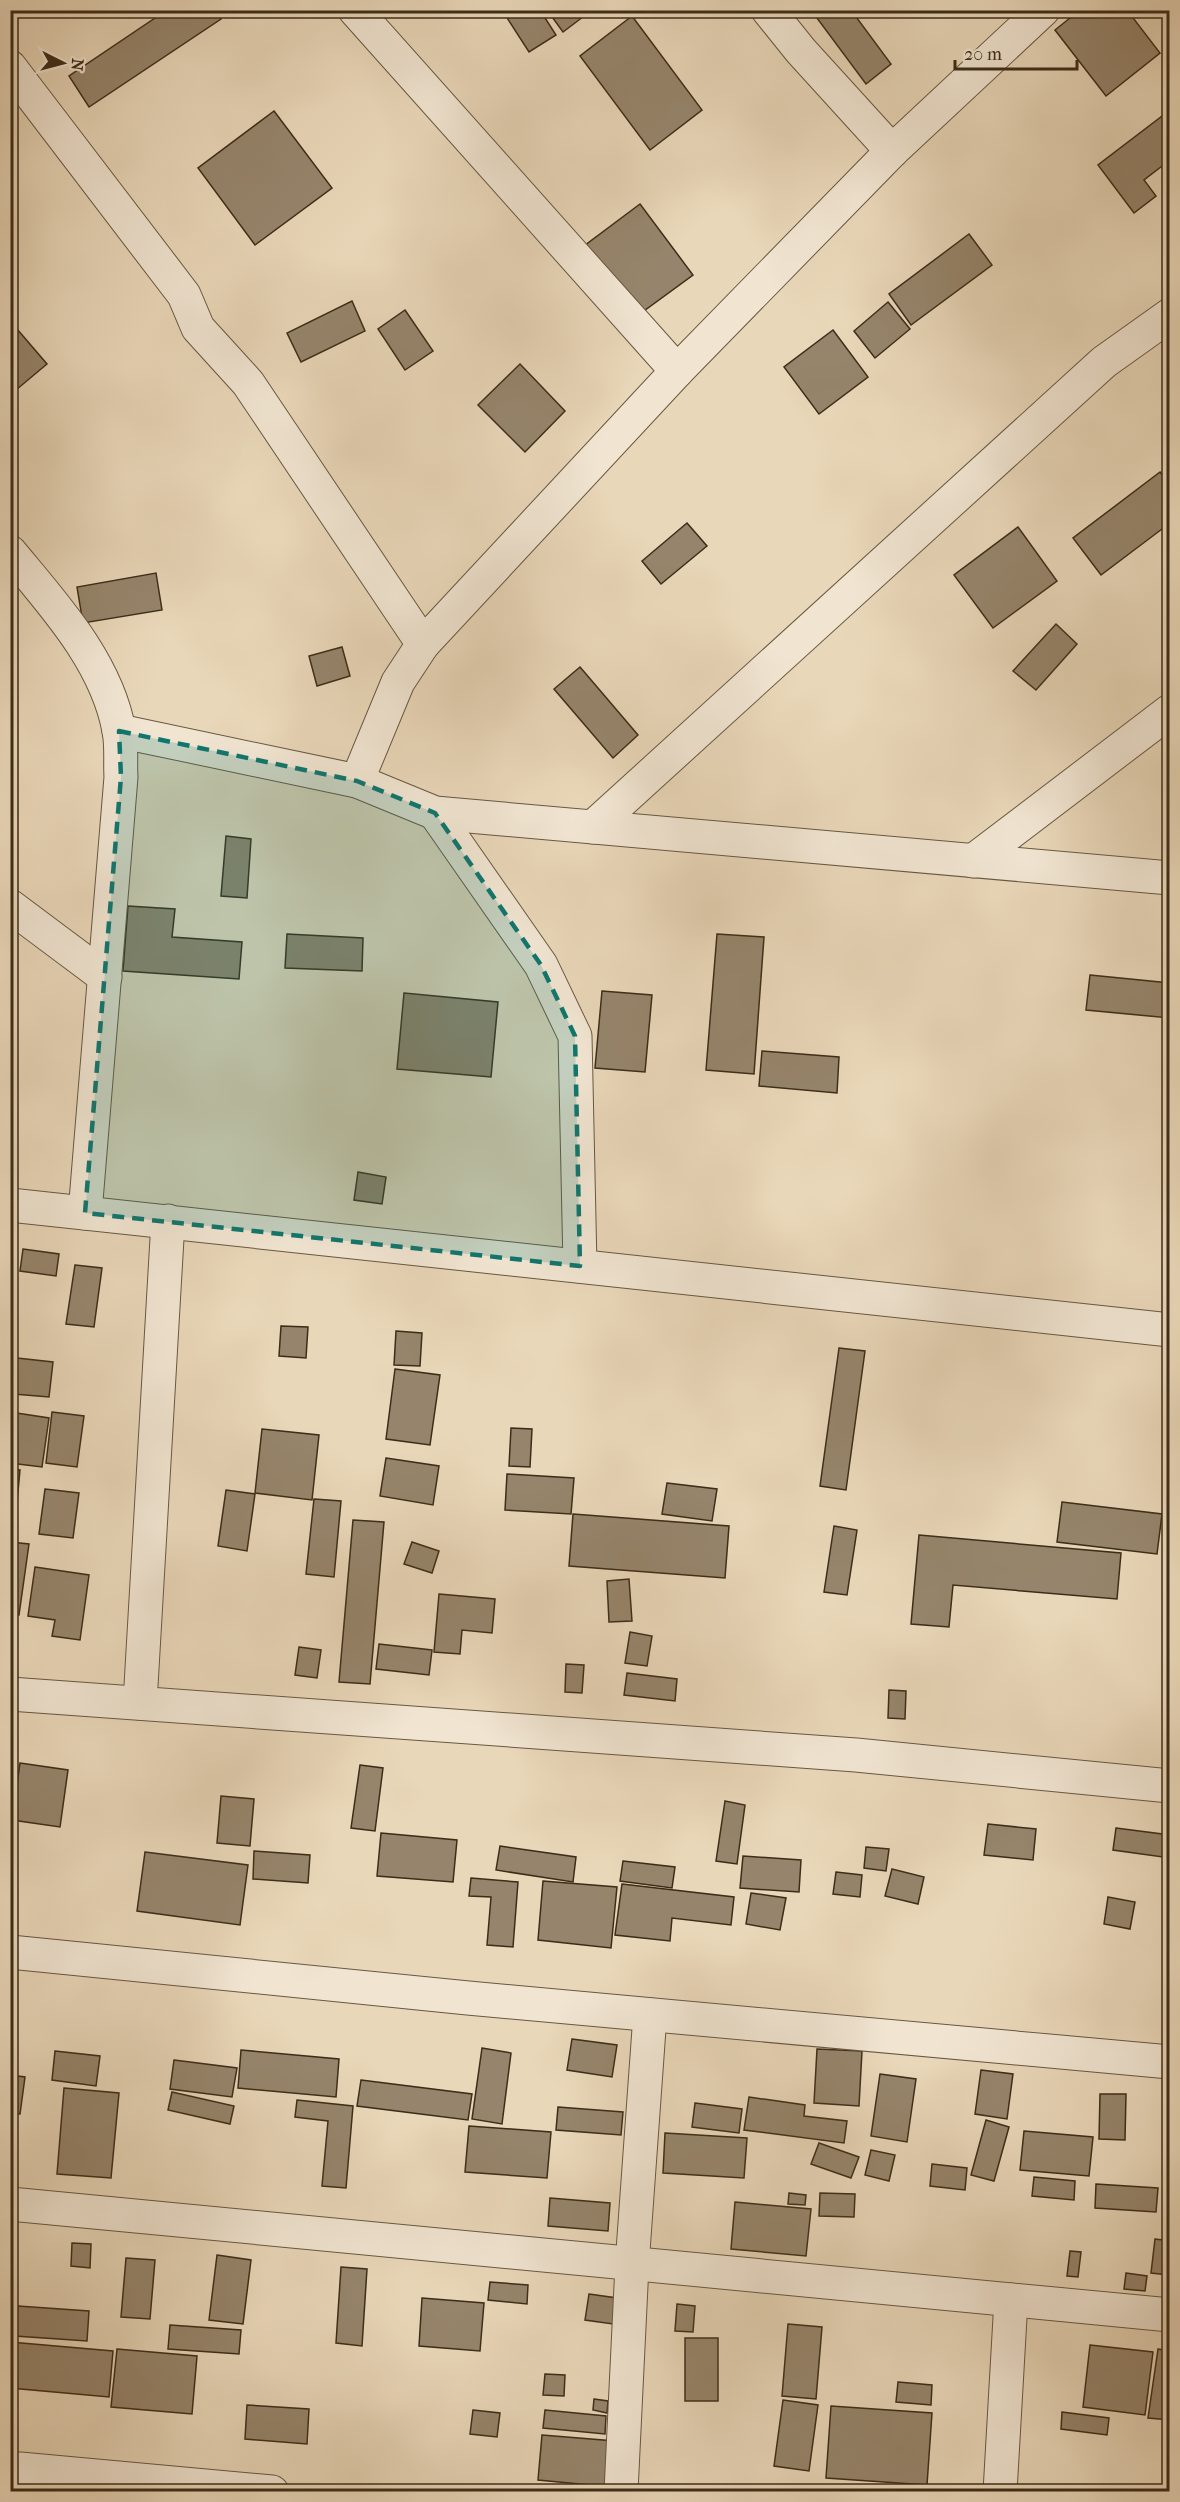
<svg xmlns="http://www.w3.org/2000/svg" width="1180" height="2502" viewBox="0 0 1180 2502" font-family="'IM FELL French Canon',serif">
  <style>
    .building { fill: #96856c; stroke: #3c2d19; stroke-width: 1.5 }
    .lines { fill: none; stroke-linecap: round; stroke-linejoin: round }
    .minor-casing { stroke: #675841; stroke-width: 35 }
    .minor { stroke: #f1e5d2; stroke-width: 33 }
    .marked { fill: #0f766e; fill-opacity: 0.2; stroke: #0f766e; stroke-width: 4.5; stroke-dasharray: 12 8; stroke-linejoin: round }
  </style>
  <rect width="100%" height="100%" fill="#e9d7b9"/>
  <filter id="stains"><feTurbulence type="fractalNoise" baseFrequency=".00333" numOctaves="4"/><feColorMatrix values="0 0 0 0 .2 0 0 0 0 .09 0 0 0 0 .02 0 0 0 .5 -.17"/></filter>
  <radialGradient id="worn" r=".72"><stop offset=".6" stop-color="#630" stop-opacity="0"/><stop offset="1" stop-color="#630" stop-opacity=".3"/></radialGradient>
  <g class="building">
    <polygon points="167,10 216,10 221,19 89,107 69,76"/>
    <polygon points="502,10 540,10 556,35 529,52"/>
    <polygon points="547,10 592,10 563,32"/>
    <polygon points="811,10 851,10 891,64 866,84"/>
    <polygon points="1080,10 1127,10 1160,53 1106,96 1055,30"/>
    <polygon points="632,16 702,110 650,150 580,56"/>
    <polygon points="1170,110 1170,160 1144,180 1156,196 1134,213 1098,165"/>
    <polygon points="274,111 332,188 255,245 198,168"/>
    <polygon points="640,204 693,275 637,316 584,246"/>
    <polygon points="969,234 992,265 911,325 889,294"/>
    <polygon points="352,301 365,331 301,362 287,333"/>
    <polygon points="888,302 910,329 875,358 854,331"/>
    <polygon points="405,310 433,351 405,370 378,329"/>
    <polygon points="17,329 47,364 10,395 10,335"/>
    <polygon points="833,330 868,377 819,414 784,367"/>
    <polygon points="520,364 565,411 525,452 478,405"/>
    <polygon points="1160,472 1170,485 1170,523 1101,575 1073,538"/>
    <polygon points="687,523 707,546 661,584 642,561"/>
    <polygon points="1018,527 1057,581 993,628 954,575"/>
    <polygon points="156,573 162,610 83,623 77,587"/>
    <polygon points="1056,624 1077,644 1036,690 1013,671"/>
    <polygon points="342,647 350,676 317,686 309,656"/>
    <polygon points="580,667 638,735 613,758 554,689"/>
    <polygon points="226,836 251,839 247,898 221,896"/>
    <polygon points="128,906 175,909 172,937 242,942 239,979 123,971"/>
    <polygon points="287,934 363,938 362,971 285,968"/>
    <polygon points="717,934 764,937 754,1074 706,1070"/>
    <polygon points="1090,975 1170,983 1170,1018 1086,1010"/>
    <polygon points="602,991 652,995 645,1072 595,1068"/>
    <polygon points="404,993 498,1002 491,1077 397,1069"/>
    <polygon points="762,1051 839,1057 837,1093 759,1086"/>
    <polygon points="358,1172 386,1177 382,1204 354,1200"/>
    <polygon points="23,1249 59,1254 56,1276 20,1271"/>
    <polygon points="75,1265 102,1268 94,1327 66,1324"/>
    <polygon points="281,1326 308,1327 306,1358 279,1356"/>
    <polygon points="396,1331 422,1333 420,1366 394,1365"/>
    <polygon points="839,1348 865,1351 846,1490 820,1486"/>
    <polygon points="17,1358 53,1362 49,1397 14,1394"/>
    <polygon points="395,1369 440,1375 430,1445 386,1439"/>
    <polygon points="10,1412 49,1418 42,1467 10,1463"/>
    <polygon points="52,1412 84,1416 77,1467 46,1463"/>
    <polygon points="511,1428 532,1429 530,1467 509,1466"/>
    <polygon points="262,1429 319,1435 312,1500 255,1493"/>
    <polygon points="386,1458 439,1466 433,1505 380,1496"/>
    <polygon points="10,1469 20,1470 14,1535 10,1534"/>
    <polygon points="507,1474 574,1478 571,1514 505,1510"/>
    <polygon points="667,1483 717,1489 712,1521 662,1514"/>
    <polygon points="45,1489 79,1493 73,1538 39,1534"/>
    <polygon points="226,1490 255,1494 247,1551 218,1546"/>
    <polygon points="314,1499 341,1501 334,1577 306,1574"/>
    <polygon points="1062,1502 1162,1514 1157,1554 1057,1542"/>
    <polygon points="573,1514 729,1526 725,1578 569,1566"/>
    <polygon points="353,1520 384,1522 370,1684 339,1682"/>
    <polygon points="834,1526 857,1530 847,1595 824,1592"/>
    <polygon points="919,1535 1121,1553 1117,1599 953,1585 949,1627 911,1624"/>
    <polygon points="10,1542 29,1544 19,1615 10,1614"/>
    <polygon points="412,1542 439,1551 432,1573 404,1564"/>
    <polygon points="35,1567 89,1575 80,1640 52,1636 55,1620 28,1616"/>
    <polygon points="629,1579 632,1621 609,1622 607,1581"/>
    <polygon points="439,1594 495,1599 492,1633 462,1630 460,1654 434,1652"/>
    <polygon points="630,1632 652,1636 647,1666 625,1663"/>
    <polygon points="379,1644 432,1650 429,1675 376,1669"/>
    <polygon points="299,1647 321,1650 317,1678 295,1675"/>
    <polygon points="566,1664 584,1665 582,1693 565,1692"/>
    <polygon points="627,1673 677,1679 675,1701 624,1695"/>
    <polygon points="889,1690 906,1691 905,1719 888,1718"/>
    <polygon points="20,1763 68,1770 60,1827 12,1820"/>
    <polygon points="360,1765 383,1768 375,1831 351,1828"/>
    <polygon points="221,1796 254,1799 250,1846 217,1843"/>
    <polygon points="725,1801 745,1805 737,1864 716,1861"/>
    <polygon points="988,1824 1036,1829 1033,1860 984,1855"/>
    <polygon points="1116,1828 1170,1835 1170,1858 1113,1850"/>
    <polygon points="381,1833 457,1840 453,1882 377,1876"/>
    <polygon points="500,1846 576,1857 573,1882 496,1870"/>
    <polygon points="866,1847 889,1849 886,1871 864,1868"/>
    <polygon points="254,1851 310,1855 308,1883 253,1879"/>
    <polygon points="145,1852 248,1865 240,1925 137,1911"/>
    <polygon points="743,1856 801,1860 799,1892 740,1888"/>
    <polygon points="623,1861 675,1867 672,1888 620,1881"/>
    <polygon points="892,1869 924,1877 918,1904 885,1896"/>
    <polygon points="836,1872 862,1875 860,1897 833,1894"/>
    <polygon points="471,1878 518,1882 513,1947 487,1945 491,1897 469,1896"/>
    <polygon points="543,1881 617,1887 611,1948 538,1940"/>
    <polygon points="622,1884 734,1897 731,1925 672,1918 670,1941 615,1935"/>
    <polygon points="751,1893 786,1898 780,1930 746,1924"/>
    <polygon points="1108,1897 1135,1902 1130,1929 1104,1924"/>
    <polygon points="572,2039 617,2045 612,2077 567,2070"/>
    <polygon points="482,2048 511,2053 502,2124 472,2119"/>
    <polygon points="817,2049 862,2051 859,2106 814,2103"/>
    <polygon points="241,2050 339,2059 336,2097 238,2088"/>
    <polygon points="55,2051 100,2056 96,2086 52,2080"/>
    <polygon points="174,2060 237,2068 232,2097 170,2089"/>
    <polygon points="981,2070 1013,2074 1007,2119 975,2114"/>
    <polygon points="880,2074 916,2079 907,2142 871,2136"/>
    <polygon points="10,2075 25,2077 20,2114 10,2113"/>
    <polygon points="361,2080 472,2094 468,2120 357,2106"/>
    <polygon points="64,2088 119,2093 111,2178 57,2174"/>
    <polygon points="172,2092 234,2106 230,2124 168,2110"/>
    <polygon points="1100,2094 1126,2094 1125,2140 1099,2139"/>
    <polygon points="749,2097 805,2105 804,2116 847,2121 844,2143 744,2130"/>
    <polygon points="297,2100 353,2106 346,2188 322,2186 328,2121 295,2117"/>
    <polygon points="695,2103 742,2109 739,2133 692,2127"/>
    <polygon points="558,2107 623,2112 621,2135 556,2130"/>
    <polygon points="986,2120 1009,2127 994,2181 971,2175"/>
    <polygon points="1167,2125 1170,2126 1170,2193 1164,2193"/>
    <polygon points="469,2126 551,2132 547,2178 465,2172"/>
    <polygon points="1024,2131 1093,2137 1089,2176 1020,2170"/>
    <polygon points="665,2133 747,2138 744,2178 663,2173"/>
    <polygon points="819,2143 859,2157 851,2178 811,2164"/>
    <polygon points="871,2150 895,2155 889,2181 865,2175"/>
    <polygon points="932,2164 967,2168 965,2190 930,2186"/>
    <polygon points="1034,2177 1075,2181 1074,2200 1032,2196"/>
    <polygon points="1096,2184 1158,2188 1156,2212 1095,2208"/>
    <polygon points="789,2193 806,2195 805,2205 788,2204"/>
    <polygon points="820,2193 855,2194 854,2217 819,2216"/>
    <polygon points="550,2198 610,2203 608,2231 548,2226"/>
    <polygon points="735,2202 811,2209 806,2256 731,2249"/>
    <polygon points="1155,2239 1170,2241 1168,2275 1151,2273"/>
    <polygon points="72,2243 91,2244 90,2268 71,2266"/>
    <polygon points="1070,2251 1081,2252 1078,2277 1067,2276"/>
    <polygon points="217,2255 251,2260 243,2324 209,2320"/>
    <polygon points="126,2258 155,2260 150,2319 121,2317"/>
    <polygon points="341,2267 367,2269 362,2346 336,2343"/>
    <polygon points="1126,2273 1147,2276 1145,2291 1124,2289"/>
    <polygon points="490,2282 528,2285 527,2304 488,2300"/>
    <polygon points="589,2294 617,2298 613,2324 585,2320"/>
    <polygon points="422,2298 484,2303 480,2351 419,2346"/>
    <polygon points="677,2304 695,2306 693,2332 675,2331"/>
    <polygon points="18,2306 89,2311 87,2341 15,2336"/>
    <polygon points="788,2324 822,2327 816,2399 782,2396"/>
    <polygon points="170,2325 241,2330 239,2354 168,2349"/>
    <rect x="685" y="2338" width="33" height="63"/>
    <polygon points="10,2342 113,2351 109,2397 10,2388"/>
    <polygon points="1090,2345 1153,2352 1145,2415 1083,2407"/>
    <polygon points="117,2349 197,2356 192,2414 111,2407"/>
    <polygon points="1158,2349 1170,2351 1170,2420 1148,2418"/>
    <polygon points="545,2374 565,2375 564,2396 543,2395"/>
    <polygon points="898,2382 932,2385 931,2405 896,2402"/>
    <polygon points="594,2399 608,2401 607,2413 593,2410"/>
    <polygon points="783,2400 818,2405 809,2471 774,2466"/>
    <polygon points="10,2403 16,2403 16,2437 10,2436"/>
    <polygon points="247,2405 309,2409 307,2444 245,2439"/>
    <polygon points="831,2406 932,2413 927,2485 826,2478"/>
    <polygon points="473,2410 500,2413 497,2437 470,2434"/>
    <polygon points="545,2410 606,2416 605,2434 543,2428"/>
    <polygon points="1062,2412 1109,2418 1107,2435 1061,2429"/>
    <polygon points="542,2435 615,2441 611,2487 538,2480"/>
  </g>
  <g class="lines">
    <defs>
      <g id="minor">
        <polyline points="355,10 677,371"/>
        <polyline points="768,10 801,51 892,151"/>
        <polyline points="10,67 184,295 198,328 248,383 423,644"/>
        <path d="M10,552C53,604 107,662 119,731C122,746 120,762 121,777L85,1213"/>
        <polyline points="119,731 357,781 435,813 1170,878"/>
        <polyline points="357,781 398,682 423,644 677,371 892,151 1043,10"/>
        <polyline points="435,813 541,965 575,1036 580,1266"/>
        <polyline points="593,827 1104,362 1170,315"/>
        <polyline points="973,861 1170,711"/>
        <polyline points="10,906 105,977"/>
        <polyline points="10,1205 1170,1330"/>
        <polyline points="10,1694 856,1755 1170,1786"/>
        <polyline points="140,1703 168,1221"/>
        <polyline points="10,1952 468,1998 1170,2062"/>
        <polyline points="10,2204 1170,2315"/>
        <polyline points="20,2469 272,2492"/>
        <polyline points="621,2492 632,2265 650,2015"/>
        <polyline points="1000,2492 1011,2300"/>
      </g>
    </defs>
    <use href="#minor" class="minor-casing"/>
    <use href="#minor" class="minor"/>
  </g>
  <path class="marked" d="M119,731L357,781L435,813L541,965L575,1036L580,1266L85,1213L121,777Z"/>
  <rect width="1180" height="2502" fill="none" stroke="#e9d7b9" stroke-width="36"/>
  <rect x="12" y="12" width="1156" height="2478" fill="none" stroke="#3c2d19" stroke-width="3"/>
  <rect x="18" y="18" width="1144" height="2466" fill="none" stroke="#3c2d19" stroke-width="1.5"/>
  <g transform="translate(63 63) rotate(96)" stroke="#f1e5d2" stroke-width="4.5" paint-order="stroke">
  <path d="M0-4.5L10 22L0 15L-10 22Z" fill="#3c2d19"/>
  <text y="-9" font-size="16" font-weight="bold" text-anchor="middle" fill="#3c2d19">N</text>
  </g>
  <path d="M955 60v9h122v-9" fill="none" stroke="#3c2d19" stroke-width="3"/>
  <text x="964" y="60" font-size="18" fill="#3c2d19" stroke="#f1e5d2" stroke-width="4.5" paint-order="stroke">20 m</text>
  <rect width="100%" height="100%" filter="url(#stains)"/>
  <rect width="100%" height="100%" fill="url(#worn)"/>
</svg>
